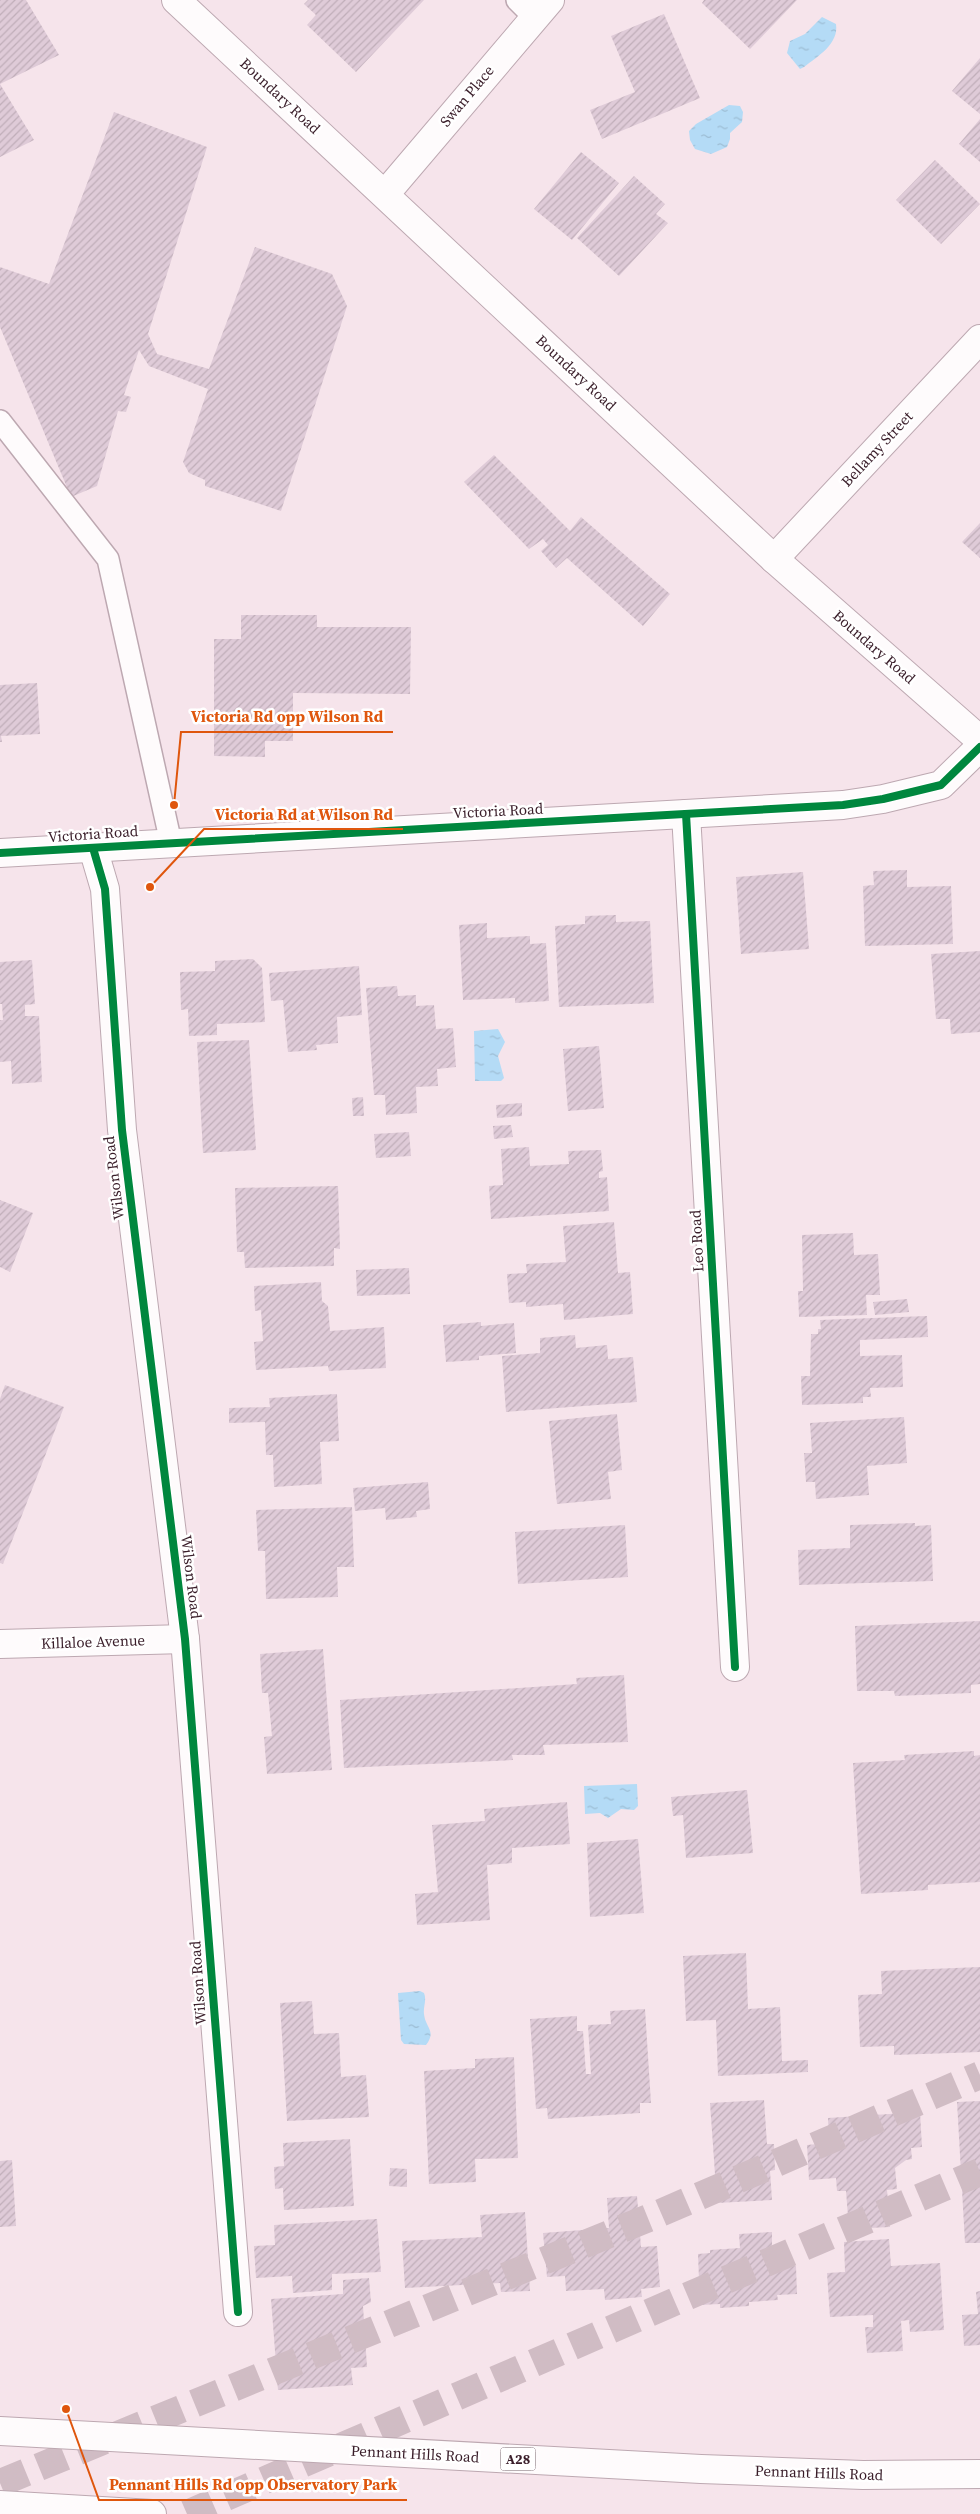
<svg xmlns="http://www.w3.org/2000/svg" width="980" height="2514" viewBox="0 0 980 2514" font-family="'Source Serif 4',serif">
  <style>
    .water { fill: url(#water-ripples) }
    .building { fill: url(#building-hatch) }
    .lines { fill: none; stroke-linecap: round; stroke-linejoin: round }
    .highway-tunnel { stroke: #d0bcc4; stroke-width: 28; stroke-dasharray: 28 14; stroke-linecap: butt }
    .lane-casing { stroke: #bda8b1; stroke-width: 24 }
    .street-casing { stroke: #bda8b1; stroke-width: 30 }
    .secondary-casing { stroke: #bda8b1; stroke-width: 30 }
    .primary-casing { stroke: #bda8b1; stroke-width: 30 }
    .highway-casing { stroke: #bda8b1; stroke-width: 30 }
    .lane { stroke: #fefbfc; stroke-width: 21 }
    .street { stroke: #fefbfc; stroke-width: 28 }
    .secondary { stroke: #fefbfc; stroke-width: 28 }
    .primary { stroke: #fefbfc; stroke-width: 28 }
    .highway { stroke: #fefbfc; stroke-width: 28 }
    .cycleway-casing { stroke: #fff; stroke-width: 11 }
    .cycleway { stroke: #00873e; stroke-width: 8 }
    .labels { text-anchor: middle; stroke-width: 5; stroke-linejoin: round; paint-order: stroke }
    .shield { fill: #fff; stroke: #746169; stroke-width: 1 }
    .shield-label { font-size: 14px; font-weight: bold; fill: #391d29 }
    .street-label { font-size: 15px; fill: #391d29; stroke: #fff }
    .leader { fill: none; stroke: #df560d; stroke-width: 2 }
    .callout-dot { fill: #df560d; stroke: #fff; stroke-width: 2 }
    .callout-label { font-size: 16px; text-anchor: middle; font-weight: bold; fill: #df560d; stroke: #fff; stroke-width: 5; stroke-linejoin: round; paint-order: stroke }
  </style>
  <defs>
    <pattern id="water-ripples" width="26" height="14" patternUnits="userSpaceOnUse" patternTransform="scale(1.25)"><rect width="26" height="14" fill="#b4dbf6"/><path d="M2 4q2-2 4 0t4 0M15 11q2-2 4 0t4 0" fill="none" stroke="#9cbcd3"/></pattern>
    <pattern id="building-hatch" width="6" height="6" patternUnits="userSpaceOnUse" patternTransform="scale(1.25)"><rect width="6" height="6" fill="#dfcbd8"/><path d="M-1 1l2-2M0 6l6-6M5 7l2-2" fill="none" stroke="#c0aeb9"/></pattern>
  </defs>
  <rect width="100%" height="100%" fill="#f6e4eb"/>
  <g class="water">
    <path d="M822,17L836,24C839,44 818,56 804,67L800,69L787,53L790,41L805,34Z"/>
    <polygon points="729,105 740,106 743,112 742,122 730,133 730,139 727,147 711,154 695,149 690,140 689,131 696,124"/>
    <polygon points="498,1029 505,1042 498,1056 504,1078 501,1081 475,1081 474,1031"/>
    <polygon points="637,1784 638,1806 634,1810 621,1809 608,1818 600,1813 585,1814 584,1786"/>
    <path d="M420,1991L424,1993C427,2000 423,2007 424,2014C425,2027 437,2031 426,2045L404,2044L401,2040L398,1993Z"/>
  </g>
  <g class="building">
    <polygon points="0,0 26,0 59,55 0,84 34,140 0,157"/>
    <polygon points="308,0 424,0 356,72 307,25 316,15 304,4"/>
    <polygon points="704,0 797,0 750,49 702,3"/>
    <polygon points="664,14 700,98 602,139 590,110 635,92 611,36"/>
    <polygon points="980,58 980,114 952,91"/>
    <polygon points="114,112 207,147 148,334 157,354 209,369 255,247 332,274 347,306 281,511 205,486 205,480 189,473 183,462 208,389 149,366 139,350 124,395 131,397 126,412 118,411 97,486 71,497 0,327 0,267 49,284"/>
    <polygon points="980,119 980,162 959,144"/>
    <polygon points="581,152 619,183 572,240 534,209"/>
    <polygon points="935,160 980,204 941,244 896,200"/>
    <polygon points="634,176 665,204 656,214 668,223 619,276 577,238"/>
    <polygon points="494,455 570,531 581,517 670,594 643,626 567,558 556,568 541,551 548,545 543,539 529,549 464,482"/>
    <polygon points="980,523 980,558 962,542"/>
    <polygon points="241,615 317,615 317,627 411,627 410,694 293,693 293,741 265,741 265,757 214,756 214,639 241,639"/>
    <polygon points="37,683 40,734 1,736 2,742 0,742 0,685"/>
    <polygon points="907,870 907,887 951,886 953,944 865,946 863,886 874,885 873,871"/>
    <polygon points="803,872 809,949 741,954 736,877"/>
    <polygon points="616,915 616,922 650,921 654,1003 559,1007 555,926 585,924 585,916"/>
    <polygon points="487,923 487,938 530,936 530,944 546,943 549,1001 515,1003 515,998 463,1000 459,925"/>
    <polygon points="980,951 980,1032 951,1034 950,1019 936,1019 931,954"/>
    <polygon points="253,959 262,968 265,1022 217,1024 217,1035 189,1036 188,1009 181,1010 180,972 215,971 215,961"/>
    <polygon points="32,960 35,1004 25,1005 25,1016 39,1016 42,1082 12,1084 11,1061 0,1062 0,1020 3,1020 2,1004 0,1004 0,962"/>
    <polygon points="359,966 362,1015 337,1017 338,1043 316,1045 317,1050 288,1052 283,1000 271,1001 269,973"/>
    <polygon points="397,986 398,996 416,995 416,1006 434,1005 436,1029 453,1028 456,1067 437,1069 438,1086 416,1087 417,1113 386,1115 385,1095 374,1095 366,988"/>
    <polygon points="249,1040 256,1150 203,1153 197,1042"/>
    <polygon points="599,1046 604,1108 568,1111 563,1049"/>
    <polygon points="363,1097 364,1116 353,1116 352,1098"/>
    <polygon points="522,1103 522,1116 497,1118 496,1105"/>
    <polygon points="511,1125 513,1137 494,1139 493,1126"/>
    <polygon points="409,1132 411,1156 376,1158 374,1134"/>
    <polygon points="529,1147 530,1166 569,1164 568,1151 601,1150 603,1171 599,1172 599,1178 607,1177 609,1211 491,1219 489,1186 503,1185 501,1149"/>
    <polygon points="338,1186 340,1249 334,1248 334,1266 245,1268 244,1252 237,1252 235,1188"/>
    <polygon points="0,1200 33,1213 10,1272 0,1267"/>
    <polygon points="614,1222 618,1273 630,1272 633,1314 564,1320 563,1304 526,1307 526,1302 509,1303 507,1274 527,1273 526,1264 566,1262 563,1226"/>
    <polygon points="853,1233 854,1255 878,1254 880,1295 866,1295 867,1315 799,1317 798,1291 803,1291 802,1235"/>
    <polygon points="409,1268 410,1294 357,1296 356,1270"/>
    <polygon points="321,1282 322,1301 328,1306 330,1331 384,1327 386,1368 329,1371 328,1366 256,1370 254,1342 263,1341 261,1310 255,1311 254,1286"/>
    <polygon points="907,1299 909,1312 875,1315 873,1302"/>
    <polygon points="927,1316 928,1337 860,1340 860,1356 902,1355 903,1387 870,1388 871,1397 863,1397 863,1403 802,1405 801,1376 810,1376 811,1334 818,1334 818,1329 821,1329 820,1320"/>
    <polygon points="481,1322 481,1326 514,1323 516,1353 479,1356 479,1360 446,1362 443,1325"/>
    <polygon points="575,1335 576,1348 607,1345 608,1359 633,1357 637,1402 506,1412 502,1356 540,1353 540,1338"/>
    <polygon points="5,1385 64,1407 3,1564 0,1563 0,1399"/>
    <polygon points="337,1394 339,1441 320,1442 322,1484 274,1487 273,1455 266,1455 265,1422 229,1423 229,1408 270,1407 269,1398"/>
    <polygon points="617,1414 622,1470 608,1472 611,1499 557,1504 549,1421"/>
    <polygon points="904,1417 907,1463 867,1466 869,1495 816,1499 815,1482 806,1482 804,1453 812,1453 810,1423"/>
    <polygon points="428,1482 430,1509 416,1511 417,1517 386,1520 385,1508 355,1511 353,1488"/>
    <polygon points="352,1507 354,1567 337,1567 338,1597 266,1599 265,1551 258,1551 256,1510"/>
    <polygon points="915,1523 915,1526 931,1525 933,1581 799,1585 798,1550 850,1548 850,1525"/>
    <polygon points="625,1525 628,1577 518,1584 515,1532"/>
    <polygon points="980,1621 980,1684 971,1685 971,1693 895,1696 894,1691 857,1691 855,1626"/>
    <polygon points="323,1649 332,1770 267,1774 264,1737 272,1736 268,1693 262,1693 260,1654"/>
    <polygon points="624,1675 628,1742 543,1745 545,1755 512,1755 513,1760 344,1768 340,1700 577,1684 576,1678"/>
    <polygon points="974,1751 974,1756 980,1755 980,1882 928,1885 928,1890 861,1894 853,1763 905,1760 904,1755"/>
    <polygon points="747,1790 753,1853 686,1858 683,1815 673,1816 671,1797"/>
    <polygon points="567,1802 570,1844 512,1848 512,1863 487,1865 490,1920 417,1925 415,1894 438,1892 432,1825 485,1821 484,1809"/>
    <polygon points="638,1839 644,1913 590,1917 587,1843"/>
    <polygon points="746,1953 748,2009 780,2007 782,2061 808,2060 808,2072 718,2076 716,2020 686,2021 683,1956"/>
    <polygon points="980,1967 980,2052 894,2055 894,2046 860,2047 858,1995 882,1994 881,1971"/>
    <polygon points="312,2001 314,2034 339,2033 341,2077 366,2075 369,2117 287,2121 280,2003"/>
    <polygon points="645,2009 651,2103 640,2103 640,2113 548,2119 547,2108 536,2109 530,2019 577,2016 577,2031 583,2031 586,2074 591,2074 588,2025 611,2024 610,2011"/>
    <polygon points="514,2057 518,2158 475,2159 476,2182 429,2184 424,2071 475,2068 475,2059"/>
    <polygon points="764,2100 767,2144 774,2144 775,2170 770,2171 772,2200 717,2203 710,2103"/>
    <polygon points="980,2101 980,2243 965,2243 957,2102"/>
    <polygon points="920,2112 922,2147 911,2148 912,2159 906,2160 895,2168 897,2189 887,2190 890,2227 849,2229 846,2191 837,2191 836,2178 809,2180 807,2145 829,2143 828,2118"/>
    <polygon points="350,2139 354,2206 284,2210 283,2188 275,2189 274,2167 284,2166 283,2143"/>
    <polygon points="12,2160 16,2226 0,2227 0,2161"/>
    <polygon points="390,2168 407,2169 407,2187 389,2186"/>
    <polygon points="637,2196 641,2247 657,2246 660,2287 641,2289 642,2297 605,2300 604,2289 566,2291 565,2276 547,2277 543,2233 609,2228 607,2198"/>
    <polygon points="525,2212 530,2291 501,2292 500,2283 405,2288 402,2241 482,2237 480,2215"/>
    <polygon points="377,2219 381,2272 332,2274 332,2290 293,2293 292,2276 256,2278 254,2246 275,2245 274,2225"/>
    <polygon points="772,2232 772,2248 777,2248 778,2267 796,2266 797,2294 777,2295 778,2300 749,2302 749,2306 720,2308 720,2304 700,2305 698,2254 710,2253 710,2250 740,2248 739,2234"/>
    <polygon points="889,2239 891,2266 940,2263 944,2330 910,2332 909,2320 901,2321 903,2351 867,2353 865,2327 873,2327 873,2315 830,2317 827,2273 845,2272 844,2242"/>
    <polygon points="369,2278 371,2302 363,2306 367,2367 351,2368 353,2385 278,2390 271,2299 343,2294 343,2280"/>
    <polygon points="980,2291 980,2345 964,2346 962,2315 978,2314 976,2292"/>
  </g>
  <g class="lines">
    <g class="highway-tunnel">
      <polyline points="0,2483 651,2217 980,2075"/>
      <polyline points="187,2514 681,2299 980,2172"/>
    </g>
    <defs>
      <g id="lane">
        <polyline points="517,0 534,17"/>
        <polyline points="0,421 108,559 171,843"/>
      </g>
      <g id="street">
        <polyline points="386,193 550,0"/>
        <polyline points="686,814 735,1667"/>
        <polyline points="93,848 105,889 122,1130 185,1639 238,2312"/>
        <polyline points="0,1644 185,1639"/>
      </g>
      <g id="secondary">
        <polyline points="774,559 980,339"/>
        <polyline points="0,853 843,805 883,799 941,785 980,747"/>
      </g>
      <polyline id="primary" points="176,0 774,559 980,740"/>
      <g id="highway">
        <polyline points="0,2431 701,2469 863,2475 980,2474"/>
        <polyline points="0,2505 152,2514"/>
      </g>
    </defs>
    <use href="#lane" class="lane-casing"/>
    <use href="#street" class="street-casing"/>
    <use href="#secondary" class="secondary-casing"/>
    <use href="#primary" class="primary-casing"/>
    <use href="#highway" class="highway-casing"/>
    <use href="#lane" class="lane"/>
    <use href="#street" class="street"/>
    <use href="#secondary" class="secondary"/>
    <use href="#primary" class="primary"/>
    <use href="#highway" class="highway"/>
    <defs>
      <g id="cycleway">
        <polyline points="686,814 735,1667"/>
        <polyline points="93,848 105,889 122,1130 185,1639 238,2312"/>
        <polyline points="0,853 843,805 883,799 941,785 980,747"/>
      </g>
    </defs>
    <use href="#cycleway" class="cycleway-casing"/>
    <use href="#cycleway" class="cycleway"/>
  </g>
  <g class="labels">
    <rect class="shield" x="500.5" y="2447.5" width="35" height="23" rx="4"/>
    <g class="shield-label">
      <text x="518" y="2464">A28</text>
    </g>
    <g class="street-label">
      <text transform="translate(280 96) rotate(43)" y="5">Boundary Road</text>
      <text transform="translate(467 96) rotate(-50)" y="5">Swan Place</text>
      <text transform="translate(576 373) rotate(43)" y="5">Boundary Road</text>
      <text transform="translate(877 449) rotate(-47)" y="5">Bellamy Street</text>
      <text transform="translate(874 647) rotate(41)" y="5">Boundary Road</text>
      <text transform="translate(498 811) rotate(-3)" y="5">Victoria Road</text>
      <text transform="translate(93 834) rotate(-4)" y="5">Victoria Road</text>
      <text transform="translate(114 1178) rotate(-97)" y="5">Wilson Road</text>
      <text transform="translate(697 1241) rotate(-93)" y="5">Leo Road</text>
      <text transform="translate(191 1577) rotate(83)" y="5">Wilson Road</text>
      <text transform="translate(93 1642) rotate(-2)" y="5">Killaloe Avenue</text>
      <text transform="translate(198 1983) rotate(-94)" y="5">Wilson Road</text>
      <text transform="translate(415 2454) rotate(3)" y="5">Pennant Hills Road</text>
      <text transform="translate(819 2473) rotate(2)" y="5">Pennant Hills Road</text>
    </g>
  </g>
  <path class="leader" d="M174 805L181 732H393M150 887L204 829H403M66 2409L99 2500H407"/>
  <g class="callout-dot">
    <circle cx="174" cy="805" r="5"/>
    <circle cx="150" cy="887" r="5"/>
    <circle cx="66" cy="2409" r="5"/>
  </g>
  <g class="callout-label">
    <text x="287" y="722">Victoria Rd opp Wilson Rd</text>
    <text x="304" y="820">Victoria Rd at Wilson Rd</text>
    <text x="253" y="2490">Pennant Hills Rd opp Observatory Park</text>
  </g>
</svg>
